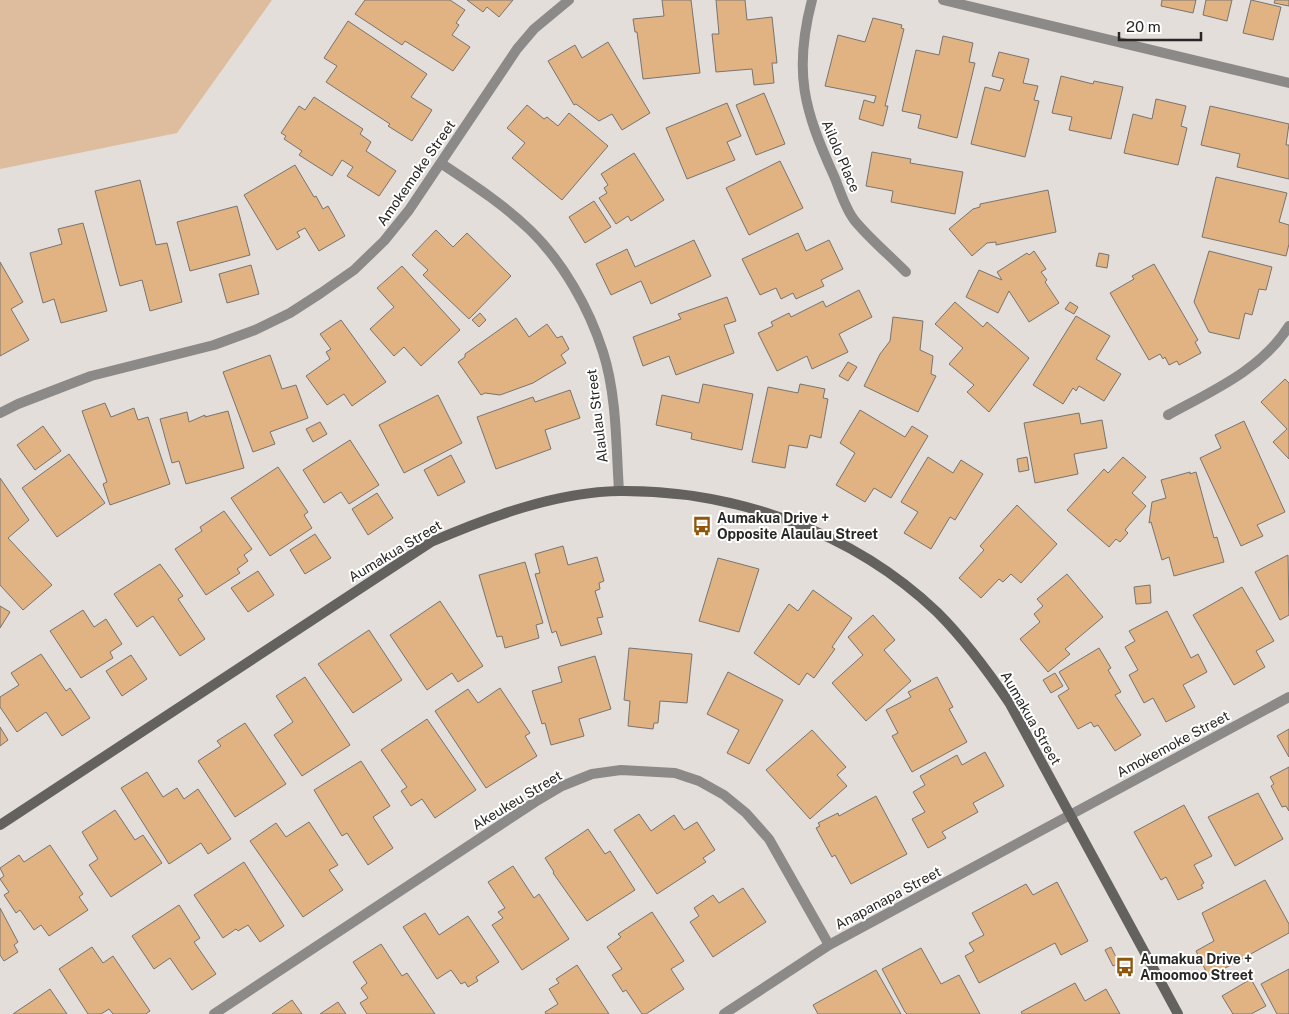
<svg xmlns="http://www.w3.org/2000/svg" width="1289" height="1014" viewBox="0 0 1289 1014" font-family="'Public Sans',sans-serif">
  <style>
    .green { fill: #ddbd9d }
    .building { fill: #e1b282; stroke: #787470 }
    .lines { fill: none; stroke-linecap: round; stroke-linejoin: round }
    .street { stroke: #8c8a88; stroke-width: 10 }
    .secondary { stroke: #64625f; stroke-width: 10 }
    .labels { text-anchor: middle; stroke-width: 4; stroke-linejoin: round; paint-order: stroke }
    .street-label { font-size: 14px; fill: #282725; stroke: #fff }
    .poi-label { font-size: 14px; font-weight: bold; fill: #282725; stroke: #fff; text-anchor: start }
  </style>
  <rect width="100%" height="100%" fill="#e3deda"/>
  <polygon class="green" points="0,0 272,0 177,133 0,169"/>
  <g class="building">
    <polygon points="365,0 450,0 465,10 456,23 459,25 452,35 470,47 453,71 405,41 402,45 355,14"/>
    <polygon points="467,0 513,0 499,17 487,7 483,12"/>
    <polygon points="662,0 691,0 700,73 643,79 637,32 635,32 633,19 664,16"/>
    <polygon points="716,0 745,0 747,20 772,17 777,63 772,63 774,83 754,85 752,69 716,72 712,34 719,34"/>
    <polygon points="1162,0 1196,0 1193,13 1161,6"/>
    <polygon points="1206,0 1232,0 1227,21 1203,15"/>
    <polygon points="1251,0 1281,7 1273,40 1243,33"/>
    <polygon points="1275,0 1289,0 1289,6 1274,3"/>
    <polygon points="873,18 902,25 901,28 904,29 885,106 888,106 883,126 859,119 864,100 874,103 876,96 825,86 838,35 865,42"/>
    <polygon points="348,21 427,74 411,97 432,110 412,141 388,126 390,124 326,82 337,66 324,58"/>
    <polygon points="943,36 973,43 969,62 975,63 957,138 918,128 921,115 902,111 916,50 939,55"/>
    <polygon points="608,42 650,113 622,130 612,114 599,121 576,104 574,105 548,61 575,45 582,58"/>
    <polygon points="999,52 1029,59 1023,83 1038,86 1034,100 1039,101 1025,157 971,144 985,87 1000,91 1004,79 992,76"/>
    <polygon points="1061,76 1093,84 1094,81 1123,87 1111,139 1069,130 1072,117 1052,113"/>
    <polygon points="764,93 785,144 756,155 736,105"/>
    <polygon points="314,97 363,129 360,134 371,142 366,151 396,171 379,196 347,176 353,167 342,160 332,176 299,155 302,151 284,139 286,136 281,133 299,106 305,110"/>
    <polygon points="1156,99 1186,106 1181,126 1187,128 1178,165 1124,153 1133,114 1152,119"/>
    <polygon points="727,103 741,136 727,142 735,160 687,179 666,128"/>
    <polygon points="527,105 544,119 547,117 558,126 569,113 608,146 562,200 512,158 525,143 507,128"/>
    <polygon points="1210,106 1289,124 1286,145 1289,145 1289,179 1237,167 1240,154 1201,145"/>
    <polygon points="872,152 911,159 910,163 963,172 955,214 891,202 893,191 866,186"/>
    <polygon points="634,153 664,200 631,221 628,216 616,224 599,198 607,193 604,188 608,185 601,174"/>
    <polygon points="780,161 803,208 749,235 726,188"/>
    <polygon points="295,165 314,197 316,196 323,209 328,206 345,236 319,251 305,228 297,232 300,237 277,250 244,195"/>
    <polygon points="1216,177 1287,193 1279,222 1289,225 1289,244 1286,256 1202,237"/>
    <polygon points="140,180 156,245 167,243 182,302 150,311 142,280 120,286 95,191"/>
    <polygon points="1048,190 1056,232 996,245 996,242 987,243 972,256 949,229 973,209 980,207 980,204"/>
    <polygon points="594,201 611,227 585,243 569,217"/>
    <polygon points="237,206 250,255 190,271 177,222"/>
    <polygon points="83,223 107,311 61,323 54,299 43,303 30,253 62,244 58,229"/>
    <polygon points="436,230 453,247 467,233 511,276 469,319 423,275 428,270 412,255"/>
    <polygon points="798,233 806,251 829,240 843,269 821,280 824,286 796,299 793,293 781,299 776,288 760,295 742,259"/>
    <polygon points="694,240 711,276 651,304 641,281 611,295 596,264 627,249 635,267"/>
    <polygon points="1034,251 1046,269 1041,272 1047,280 1045,282 1059,303 1029,322 1009,291 998,313 966,297 979,270 1002,280 997,272 1027,253 1029,255"/>
    <polygon points="1209,251 1272,267 1266,290 1259,289 1252,315 1245,313 1239,339 1209,332 1194,302"/>
    <polygon points="1099,253 1109,255 1107,268 1096,266"/>
    <polygon points="0,262 23,302 11,309 29,340 0,356"/>
    <polygon points="1154,264 1198,340 1195,342 1201,353 1179,365 1177,361 1169,365 1165,357 1163,359 1160,354 1149,360 1110,293 1134,279 1132,276"/>
    <polygon points="251,265 259,294 227,303 219,274"/>
    <polygon points="402,266 460,330 421,366 404,347 394,356 370,329 394,307 377,288"/>
    <polygon points="859,290 872,317 839,334 848,352 812,369 807,356 777,371 758,333 773,326 771,322 789,313 791,317 823,301 826,307"/>
    <polygon points="727,297 736,321 724,325 734,353 676,375 669,356 643,366 633,337 681,319 678,314"/>
    <polygon points="955,302 983,327 987,322 1029,358 989,412 967,392 974,385 949,364 963,348 935,324"/>
    <polygon points="1070,302 1078,307 1074,314 1065,309"/>
    <polygon points="480,313 486,320 479,327 472,320"/>
    <polygon points="1076,316 1110,336 1096,359 1121,374 1104,401 1079,386 1076,391 1073,388 1063,404 1033,385"/>
    <polygon points="893,317 923,321 920,350 933,356 931,374 936,376 918,412 864,386 880,354 890,341"/>
    <polygon points="516,318 529,337 547,324 557,338 562,336 569,349 561,355 566,363 533,383 500,395 485,393 481,395 458,362 465,357 465,354"/>
    <polygon points="341,320 386,382 352,406 344,394 327,405 306,376 330,359 326,352 331,349 320,334"/>
    <polygon points="270,355 282,389 296,385 308,418 270,432 275,444 253,452 223,372"/>
    <polygon points="848,362 857,367 848,381 839,376"/>
    <polygon points="1285,379 1289,383 1289,459 1273,442 1287,429 1261,402"/>
    <polygon points="703,384 753,394 742,450 691,439 692,433 656,425 662,395 699,403"/>
    <polygon points="800,384 825,389 823,398 828,399 821,438 810,435 807,448 789,445 785,468 752,462 768,387 798,393"/>
    <polygon points="570,390 580,418 545,430 551,449 496,469 477,417 533,397 535,402"/>
    <polygon points="438,395 462,443 404,473 379,425"/>
    <polygon points="105,403 111,417 134,408 138,420 148,417 170,484 110,505 103,484 107,482 82,411"/>
    <polygon points="860,410 905,437 912,426 928,436 891,498 874,488 865,502 836,485 855,453 840,443"/>
    <polygon points="228,411 244,468 186,484 179,461 172,463 160,419 187,412 189,422 205,415 205,417"/>
    <polygon points="1079,413 1081,424 1102,420 1107,448 1074,454 1078,474 1035,483 1024,423"/>
    <polygon points="1244,421 1285,512 1257,525 1263,536 1241,546 1200,458 1221,448 1215,435"/>
    <polygon points="320,422 327,434 313,442 306,429"/>
    <polygon points="43,426 61,451 35,470 17,445"/>
    <polygon points="350,440 379,485 349,504 341,492 324,503 303,470"/>
    <polygon points="69,454 105,503 57,537 22,488"/>
    <polygon points="451,455 465,482 438,496 424,470"/>
    <polygon points="928,457 953,473 961,460 983,474 955,520 950,517 931,549 904,533 918,512 901,502"/>
    <polygon points="1027,457 1029,470 1019,472 1017,459"/>
    <polygon points="1123,457 1146,477 1132,493 1146,506 1129,525 1125,530 1128,533 1120,542 1116,539 1109,547 1067,510 1104,469 1108,473"/>
    <polygon points="278,467 308,512 304,515 312,528 270,556 231,498"/>
    <polygon points="1190,472 1190,474 1196,472 1214,538 1217,537 1224,562 1174,576 1169,557 1162,560 1151,522 1149,523 1152,502 1166,498 1161,480"/>
    <polygon points="0,478 29,520 8,538 52,585 23,610 0,585"/>
    <polygon points="377,493 393,518 368,535 352,509"/>
    <polygon points="1017,505 1057,544 1021,583 1011,574 1003,582 999,579 981,598 959,578 984,550 980,546"/>
    <polygon points="224,511 252,549 244,555 248,561 237,569 240,573 206,595 175,549 202,531 200,527"/>
    <polygon points="315,534 331,558 305,574 290,550"/>
    <polygon points="563,546 568,565 597,557 604,581 599,583 600,589 595,591 603,617 597,618 602,634 561,646 556,631 552,633 535,574 540,573 535,554"/>
    <polygon points="1288,555 1289,615 1280,620 1255,572"/>
    <polygon points="718,558 759,569 739,632 699,621"/>
    <polygon points="525,562 543,623 536,625 539,638 505,648 502,636 497,637 479,575"/>
    <polygon points="160,564 183,596 178,599 205,639 180,656 153,616 137,627 114,594"/>
    <polygon points="258,571 274,595 248,612 231,588"/>
    <polygon points="1067,574 1103,617 1065,649 1070,654 1048,672 1020,639 1040,622 1034,614 1043,606 1037,599"/>
    <polygon points="1150,585 1151,603 1136,604 1134,587"/>
    <polygon points="1242,587 1274,641 1256,651 1265,667 1234,685 1193,615"/>
    <polygon points="813,590 852,618 832,647 835,649 814,678 807,673 799,685 754,653 789,604 798,611"/>
    <polygon points="440,601 483,666 458,682 452,673 427,690 390,635"/>
    <polygon points="0,606 10,612 0,628"/>
    <polygon points="83,610 94,627 106,619 122,644 110,652 113,658 81,678 50,631"/>
    <polygon points="1167,611 1191,658 1198,654 1207,672 1183,685 1195,707 1166,722 1153,698 1144,703 1129,675 1138,670 1125,647 1135,641 1129,631"/>
    <polygon points="873,615 895,640 884,650 911,681 866,721 832,683 863,655 848,637"/>
    <polygon points="369,630 402,680 353,713 318,664"/>
    <polygon points="629,648 692,654 687,703 660,701 658,723 654,723 653,729 628,726 630,701 624,700"/>
    <polygon points="1099,648 1111,668 1108,670 1121,692 1115,695 1141,735 1115,751 1098,725 1094,727 1091,722 1078,729 1058,696 1069,689 1059,672"/>
    <polygon points="41,654 66,691 70,688 90,718 62,736 46,712 17,732 0,707 0,697 19,685 11,673"/>
    <polygon points="131,655 147,679 122,696 106,671"/>
    <polygon points="595,656 611,709 579,719 584,736 551,745 545,723 542,724 532,691 562,682 558,667"/>
    <polygon points="728,672 783,700 749,764 727,753 739,730 707,714"/>
    <polygon points="1055,673 1063,686 1051,693 1043,680"/>
    <polygon points="305,677 350,745 302,776 274,735 293,722 276,696"/>
    <polygon points="937,677 953,707 949,709 967,742 912,772 892,736 898,733 886,710 911,697 908,692"/>
    <polygon points="500,688 530,733 525,736 537,756 486,788 435,711 468,689 478,703"/>
    <polygon points="427,719 476,790 435,818 422,799 411,806 401,791 407,787 381,750"/>
    <polygon points="245,723 286,784 235,817 198,761 221,746 217,741"/>
    <polygon points="0,727 8,740 0,746"/>
    <polygon points="1289,729 1289,757 1277,736"/>
    <polygon points="812,730 846,767 837,775 847,786 810,819 766,770"/>
    <polygon points="985,752 1004,786 973,803 978,812 942,832 946,838 928,848 912,819 925,812 913,792 925,785 920,776 957,755 962,765"/>
    <polygon points="361,761 390,806 373,817 393,848 368,865 347,833 342,836 314,790"/>
    <polygon points="1289,767 1289,811 1286,806 1282,807 1271,786 1274,784 1270,777"/>
    <polygon points="147,772 163,797 177,788 184,799 198,789 231,839 208,854 201,843 169,864 121,788"/>
    <polygon points="1258,793 1283,839 1235,866 1208,817"/>
    <polygon points="876,796 907,854 851,884 835,855 832,857 816,828 820,826 818,823 838,813 839,816"/>
    <polygon points="1184,805 1212,856 1194,865 1204,883 1201,885 1203,888 1178,900 1166,877 1161,880 1134,832"/>
    <polygon points="115,810 135,840 143,835 162,863 111,897 89,865 98,859 82,832"/>
    <polygon points="639,814 651,831 674,815 684,830 697,822 715,850 703,858 706,862 657,894 614,830"/>
    <polygon points="309,822 338,865 329,870 343,890 303,917 250,841 276,823 286,837"/>
    <polygon points="588,829 605,854 610,851 635,890 587,921 553,873 554,872 545,858"/>
    <polygon points="50,845 83,894 79,897 88,910 49,936 41,925 34,930 20,910 16,913 4,895 9,892 0,879 4,876 0,868 19,855 24,862"/>
    <polygon points="244,862 284,926 260,942 248,925 238,931 236,929 223,938 194,895"/>
    <polygon points="513,866 534,898 539,894 569,939 522,970 492,925 503,918 498,912 505,908 488,882"/>
    <polygon points="1265,880 1289,924 1289,933 1209,977 1196,951 1214,941 1202,913"/>
    <polygon points="1057,882 1088,941 1061,955 1055,943 979,983 965,956 974,951 969,943 984,935 972,913 1026,884 1033,895"/>
    <polygon points="743,888 766,922 713,957 690,922 699,916 694,908 713,895 719,903"/>
    <polygon points="179,905 200,938 194,942 216,974 192,990 170,958 154,969 132,936"/>
    <polygon points="0,908 18,942 14,945 18,952 4,961 0,955"/>
    <polygon points="652,912 684,961 671,969 684,989 646,1014 642,1014 626,990 623,992 612,975 622,969 607,947 621,937 618,934"/>
    <polygon points="425,913 439,935 468,916 499,962 476,977 478,981 468,987 465,982 461,984 451,970 437,979 403,927"/>
    <polygon points="381,944 402,976 407,973 435,1014 367,1014 360,1003 368,998 361,988 367,983 353,962"/>
    <polygon points="92,947 103,963 113,956 150,1011 146,1014 113,1014 109,1009 101,1014 88,1014 59,969"/>
    <polygon points="1111,947 1119,963 1113,966 1105,950"/>
    <polygon points="921,948 941,984 959,975 980,1014 907,1014 905,1012 882,969"/>
    <polygon points="577,965 609,1014 546,1014 545,1012 558,1004 549,989 559,983 556,979"/>
    <polygon points="1289,969 1289,1014 1277,1014 1261,984"/>
    <polygon points="876,970 901,1014 818,1014 813,1005"/>
    <polygon points="1251,979 1266,1006 1251,1014 1233,1014 1222,996"/>
    <polygon points="1075,983 1085,1001 1106,989 1120,1014 1022,1014 1021,1012"/>
    <polygon points="50,989 67,1014 13,1014"/>
    <polygon points="292,1000 302,1014 272,1014"/>
    <polygon points="338,1002 346,1014 320,1014"/>
  </g>
  <g class="lines">
    <g class="street">
      <path d="M812,0C793,72 804,110 834,176C840,190 845,209 855,221C870,239 889,255 906,272"/>
      <polyline points="943,0 1289,83"/>
      <path d="M442,164C472,184 503,204 530,230C563,262 589,308 603,352C617,396 616,446 619,491"/>
      <polyline points="0,413 18,404 91,376 214,345 255,330 290,313 321,293 354,270 384,241 409,210 517,49 534,29 569,0"/>
      <path d="M1168,415C1212,391 1261,370 1289,326"/>
      <polyline points="214,1014 535,802 562,786 592,774 621,770 675,773 699,781 724,795 746,813 769,839 829,945"/>
      <polyline points="724,1014 829,945 1289,697"/>
    </g>
    <path class="secondary" d="M0,825L431,542C489,517 556,492 620,491C736,490 853,532 937,612C965,640 988,671 1010,704L1178,1014"/>
  </g>
  <defs>
    <symbol id="bus-bare" viewBox="-9 -9 18 18"><path d="M-5-6H5V4H4V6H2V4H-2V6H-4V4H-5ZM-3.5-4V0h7V-4ZM-3.5 1.2v1.5H-2V1.2ZM2 1.2v1.5H3.5V1.2Z" fill="#8d5609" stroke="#fff" stroke-width="2.5" paint-order="stroke"/></symbol>
  </defs>
  <g fill-rule="evenodd">
    <use href="#bus-bare" x="688" y="512" width="28" height="28"/>
    <use href="#bus-bare" x="1111" y="953" width="28" height="28"/>
  </g>
  <g class="labels">
    <g class="street-label">
      <text transform="translate(841 156) rotate(67)" y="5">Ailolo Place</text>
      <text transform="translate(416 173) rotate(-55)" y="5">Amokemoke Street</text>
      <text transform="translate(597 416) rotate(-97)" y="5">Alaulau Street</text>
      <text transform="translate(395 551) rotate(-31)" y="5">Aumakua Street</text>
      <text transform="translate(1031 718) rotate(60)" y="5">Aumakua Street</text>
      <text transform="translate(1173 744) rotate(-28)" y="5">Amokemoke Street</text>
      <text transform="translate(517 800) rotate(-31)" y="5">Akeukeu Street</text>
      <text transform="translate(888 898) rotate(-28)" y="5">Anapanapa Street</text>
    </g>
    <g class="poi-label">
      <text x="717" y="523">Aumakua Drive +<tspan x="717" dy="16">Opposite Alaulau Street</tspan></text>
      <text x="1140" y="964">Aumakua Drive +<tspan x="1140" dy="16">Amoomoo Street</tspan></text>
    </g>
  </g>
  <path d="M1119 32v8h82v-8" fill="none" stroke="#282725" stroke-width="2.5"/>
  <text x="1126" y="32" font-size="15" fill="#282725" stroke="#ffffff" stroke-width="4" paint-order="stroke">20 m</text>
</svg>
